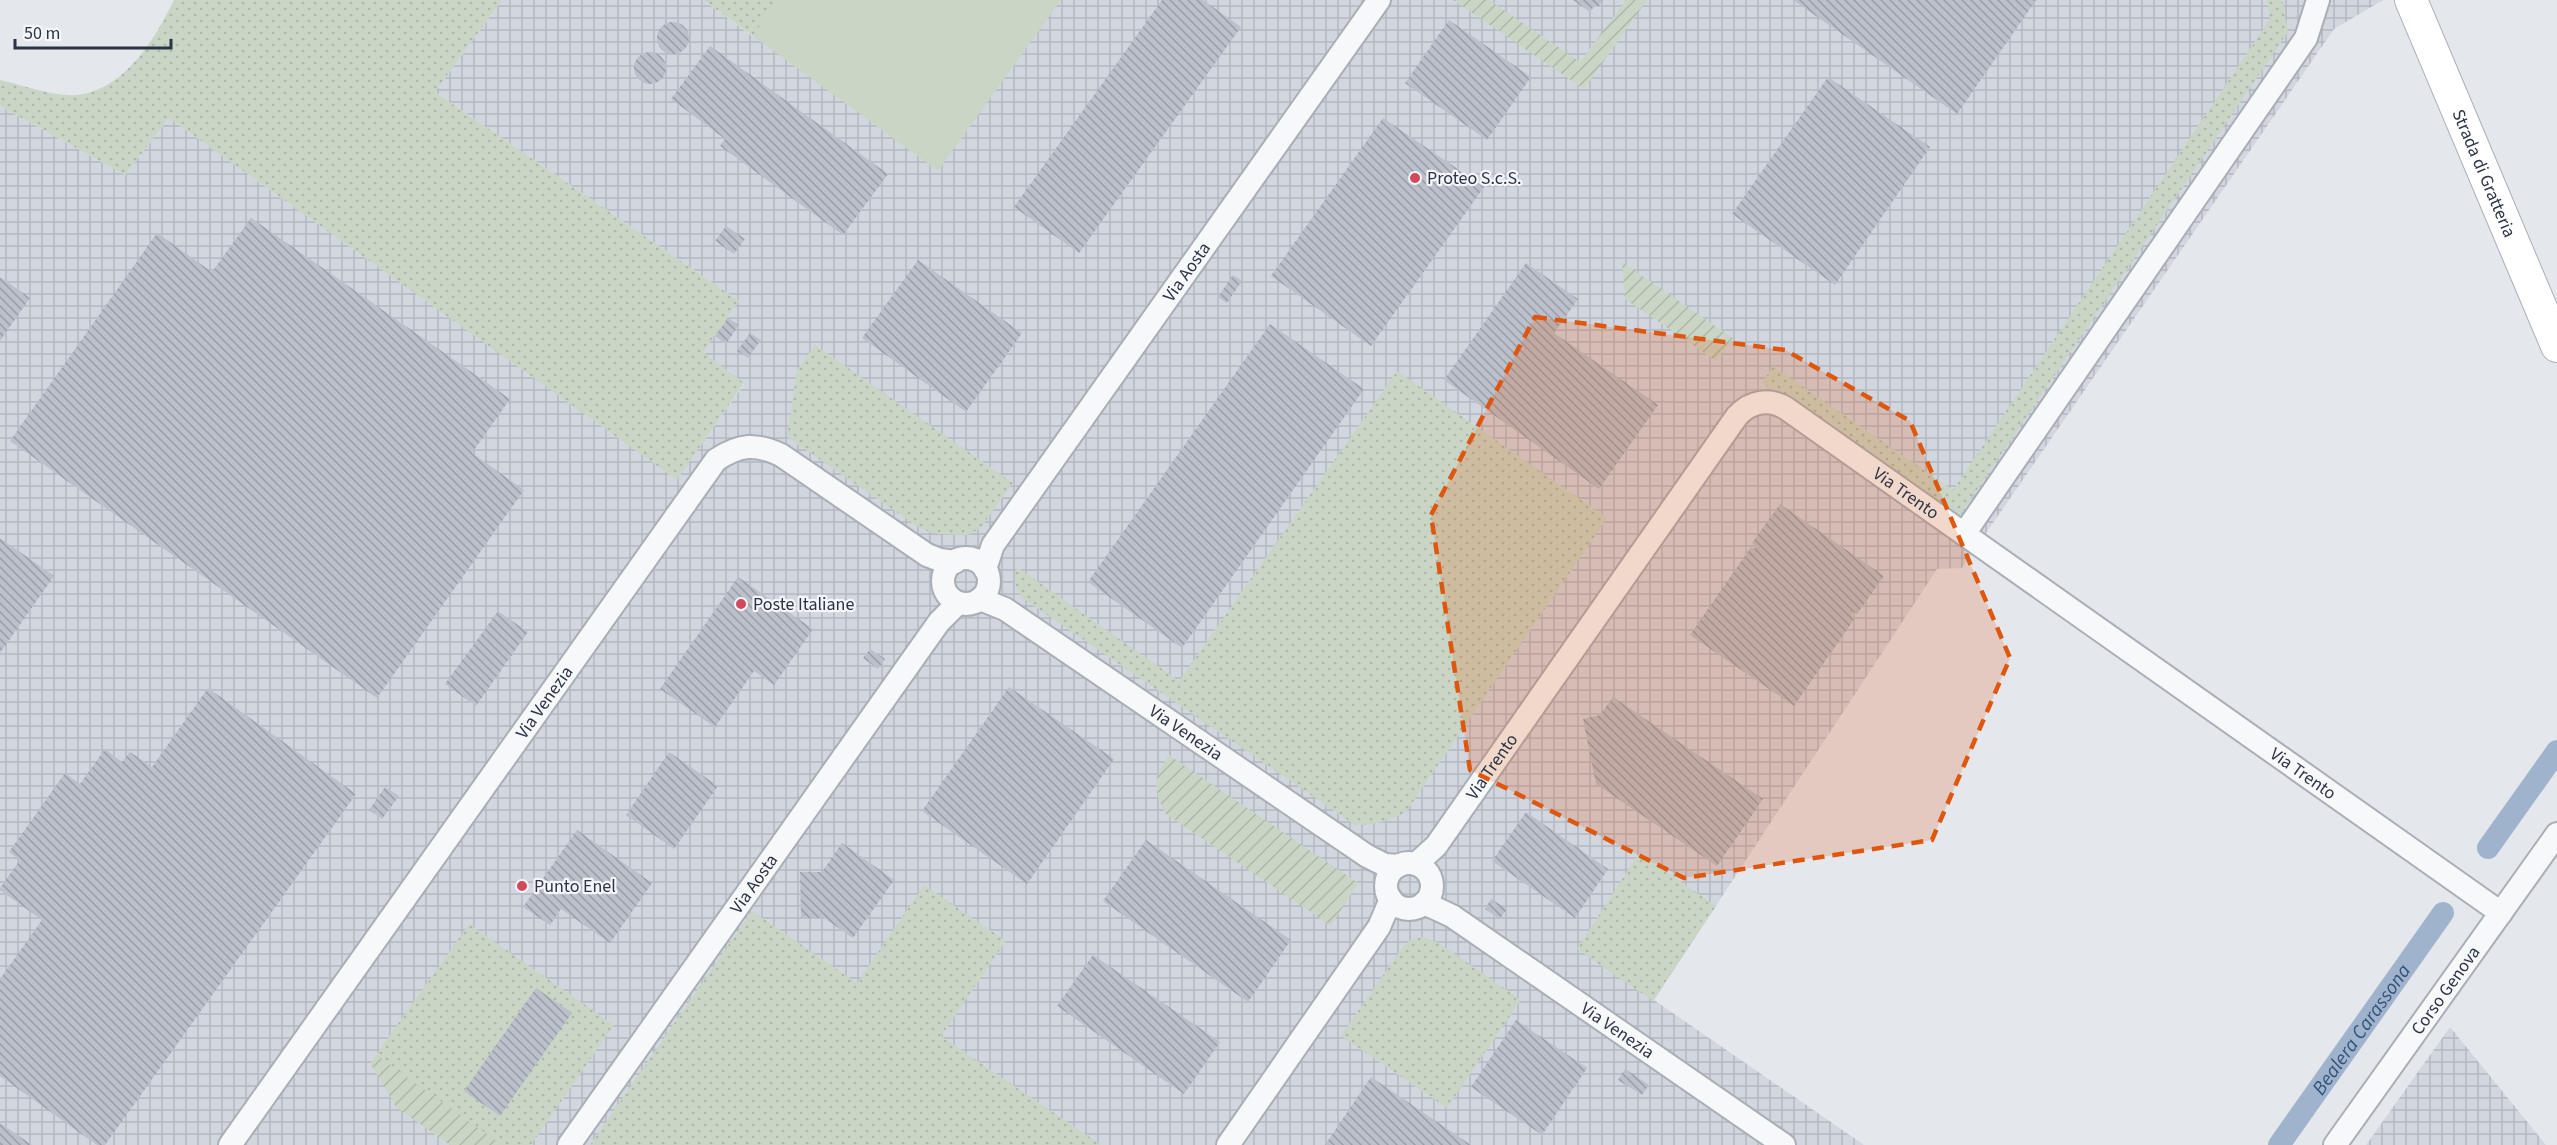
<svg xmlns="http://www.w3.org/2000/svg" width="2557" height="1145" viewBox="0 0 2557 1145" font-family="'Source Sans 3',sans-serif">
  <style>
    .industrial { fill: url(#industrial-grid) }
    .grass { fill: url(#grass-dots) }
    .garden { fill: url(#garden-furrows) }
    .pitch { fill: #c9d6c5 }
    .lines { fill: none; stroke-linecap: round; stroke-linejoin: round }
    .canal { stroke: #9fb4cc; stroke-width: 22 }
    .building { fill: url(#building-back-hatch) }
    .street-casing { stroke: #a9aeb7; stroke-width: 26 }
    .secondary-casing { stroke: #a9aeb7; stroke-width: 34 }
    .street { stroke: #f7f8fa; stroke-width: 22 }
    .secondary { stroke: #fff; stroke-width: 32 }
    .marked { fill: #df570f; fill-opacity: 0.2; stroke: #df570f; stroke-width: 4.5; stroke-dasharray: 12 8; stroke-linejoin: round }
    .poi-dot { fill: #d1495b; stroke: #f4f6f9; stroke-width: 2 }
    .labels { text-anchor: middle; stroke-width: 4.5; stroke-linejoin: round; paint-order: stroke }
    .street-label { font-size: 18px; fill: #2b3445; stroke: #f4f6f9 }
    .poi-label { font-size: 18px; fill: #2b3445; stroke: #f4f6f9; text-anchor: start }
    .water-label { font-size: 20px; font-style: italic; fill: #34527a; stroke: #f4f6f9 }
  </style>
  <defs>
    <pattern id="industrial-grid" width="8" height="8" patternUnits="userSpaceOnUse" patternTransform="scale(1.5)"><rect width="8" height="8" fill="#d2d6de"/><path d="M0 4h8M4 0v8" fill="none" stroke="#b4b8c0"/></pattern>
    <pattern id="grass-dots" width="8" height="8" patternUnits="userSpaceOnUse" patternTransform="scale(1.5)"><rect width="8" height="8" fill="#c9d6c5"/><path d="M2 2h.1M6 6h.1" fill="none" stroke="#adb8ab" stroke-width="1.8" stroke-linecap="round"/></pattern>
    <pattern id="garden-furrows" width="10" height="10" patternUnits="userSpaceOnUse" patternTransform="scale(1.5)"><rect width="10" height="10" fill="#c9d6c5"/><path d="M-1 1l2-2M0 10L10 0M9 11l2-2" fill="none" stroke="#adb8ab"/></pattern>
    <pattern id="building-back-hatch" width="6" height="6" patternUnits="userSpaceOnUse" patternTransform="scale(1.5)"><rect width="6" height="6" fill="#bbc0ca"/><path d="M-1 5l2 2M0 0l6 6M5-1l2 2" fill="none" stroke="#989da6"/></pattern>
  </defs>
  <rect width="100%" height="100%" fill="#e4e7ec"/>
  <g class="industrial">
    <polygon points="502,0 703,0 752,36 778,0 2383,0 2334,29 1962,568 1937,569 1654,1000 1864,1145 0,1145 0,106 125,175 169,118 677,479 744,384 702,352 739,301 435,92"/>
    <polygon points="2450,1027 2546,1145 2366,1145"/>
  </g>
  <g class="grass">
    <path d="M174,0H502L435,92L739,301L703,352L744,383L677,480L169,118L125,175L0,106V80C22,85 54,97 76,95C124,91 155,39 174,0Z"/>
    <polygon points="703,0 778,0 753,36"/>
    <polygon points="2267,0 2282,0 2288,32 1957,519 1762,383 1773,366 1953,490 2270,19"/>
    <polygon points="815,345 1013,483 980,529 967,535 938,534 921,529 787,437 797,370"/>
    <path d="M1397,371L1607,518L1406,812C1389,821 1375,825 1355,825L1021,597C1014,586 1013,579 1017,567L1179,681Z"/>
    <polygon points="1639,853 1716,906 1653,1001 1577,949"/>
    <polygon points="924,885 1006,941 941,1036 1101,1145 590,1145 752,911 857,983"/>
    <polygon points="469,924 614,1025 531,1145 502,1145 376,1055"/>
    <polygon points="1423,937 1439,943 1521,1000 1447,1108 1341,1036 1401,949 1410,940"/>
  </g>
  <g class="garden">
    <polygon points="1453,0 1489,0 1580,62 1626,0 1647,0 1584,89"/>
    <polygon points="1622,262 1733,338 1716,361 1625,299"/>
    <path d="M1169,755L1358,883L1331,926L1166,814C1152,789 1153,778 1169,755Z"/>
    <polygon points="376,1055 502,1145 450,1145 396,1107 370,1063"/>
  </g>
  <polygon class="pitch" points="778,0 1061,0 938,171 753,36"/>
  <g class="lines">
    <g class="canal">
      <polyline points="2488,848 2557,751"/>
      <path id="s1" d="M2279,1145L2443,913"/>
    </g>
  </g>
  <g class="building">
    <polygon points="1162,0 1203,0 1241,27 1079,253 1014,207"/>
    <polygon points="1573,0 1603,0 1598,7 1595,5 1590,12"/>
    <polygon points="1793,0 2036,0 1957,114"/>
    <polygon points="1449,20 1531,77 1487,140 1405,83"/>
    <circle cx="673" cy="38" r="16"/>
    <polygon points="710,46 888,174 843,235 720,146 725,139 671,99"/>
    <circle cx="650" cy="68" r="16"/>
    <polygon points="1828,77 1930,147 1835,285 1732,214"/>
    <polygon points="1383,118 1484,187 1371,346 1271,276"/>
    <polygon points="251,218 510,399 472,453 524,490 377,698 10,441 157,233 212,272"/>
    <polygon points="726,226 745,239 734,254 715,241"/>
    <polygon points="918,260 1022,333 966,412 862,338"/>
    <polygon points="1526,263 1578,299 1554,333 1658,405 1599,489 1444,380"/>
    <polygon points="1233,275 1242,281 1227,303 1218,297"/>
    <polygon points="0,277 30,298 0,341"/>
    <polygon points="728,318 739,325 726,344 715,336"/>
    <polygon points="1270,324 1364,389 1182,648 1088,582"/>
    <polygon points="750,333 761,340 748,358 737,351"/>
    <polygon points="1780,504 1884,576 1857,614 1854,612 1851,615 1855,618 1794,706 1690,635 1751,547 1754,549 1756,546 1752,543"/>
    <polygon points="0,538 54,576 0,653"/>
    <polygon points="738,577 813,629 774,685 754,671 715,727 660,689"/>
    <polygon points="498,611 528,632 476,706 445,684"/>
    <polygon points="870,649 885,659 878,669 863,658"/>
    <polygon points="1009,687 1114,759 1027,884 922,811"/>
    <polygon points="208,688 356,794 105,1145 97,1145 0,1076 0,979 42,920 0,890 0,888 20,860 9,852 65,773 80,784 105,749 122,762 130,752 152,767"/>
    <polygon points="1613,697 1763,799 1717,866 1596,784 1583,719 1600,715"/>
    <polygon points="669,752 718,786 674,849 626,815"/>
    <polygon points="385,787 399,796 382,819 369,810"/>
    <polygon points="1526,812 1608,869 1575,918 1492,861"/>
    <polygon points="577,830 652,883 610,943 561,909 550,925 523,907"/>
    <polygon points="1146,840 1291,940 1248,1002 1103,901"/>
    <polygon points="842,843 894,880 853,938 824,918 801,918 800,872 822,872"/>
    <polygon points="1491,899 1507,909 1500,919 1485,909"/>
    <polygon points="1093,955 1220,1042 1184,1094 1057,1006"/>
    <polygon points="536,988 572,1013 500,1116 464,1091"/>
    <polygon points="1516,1020 1587,1068 1542,1135 1471,1087"/>
    <polygon points="1625,1069 1649,1085 1642,1095 1618,1080"/>
    <polygon points="1371,1077 1471,1145 1325,1145"/>
    <polygon points="0,1123 32,1145 0,1145"/>
  </g>
  <g class="lines">
    <defs>
      <g id="street">
        <polyline points="1964,534 2306,38 2318,0"/>
        <circle cx="966" cy="581" r="23"/>
        <path id="s2" d="M985,569L993,545L1379,0"/>
        <path id="s3" d="M980,599L1005,609L1367,856L1385,865L1398,866"/>
        <circle cx="1409" cy="886" r="23"/>
        <path id="s4" d="M1416,864L1436,846L1737,416C1750,402 1769,397 1787,409L2501,913"/>
        <path id="s5" d="M1424,903L1452,916L1784,1145"/>
        <path id="s6" d="M230,1145L716,460C740,444 755,443 781,455L927,555L940,560L955,562"/>
        <path id="s7" d="M569,1145L939,622L958,603"/>
        <polyline points="1228,1145 1379,927 1391,899"/>
        <path id="s8" d="M2335,1145L2557,834"/>
      </g>
      <g id="secondary">
        <path id="s9" d="M2411,0L2557,346"/>
      </g>
    </defs>
    <use href="#street" class="street-casing"/>
    <use href="#secondary" class="secondary-casing"/>
    <use href="#street" class="street"/>
    <use href="#secondary" class="secondary"/>
  </g>
  <path class="marked" d="M1535,317L1785,350L1910,421L2010,658L1932,840L1684,878L1470,770L1431,515Z"/>
  <g class="poi-dot">
    <circle cx="1415" cy="178" r="6"/>
    <circle cx="741" cy="604" r="6"/>
    <circle cx="522" cy="886" r="6"/>
  </g>
  <g class="labels">
    <g class="street-label">
      <text dy="6" stroke="none"><textPath href="#s9" startOffset="188">Strada di Gratteria</textPath></text>
      <text dy="6" stroke="none"><textPath href="#s2" startOffset="360">Via Aosta</textPath></text>
      <text dy="6" stroke="none"><textPath href="#s4" startOffset="753">Via Trento</textPath></text>
      <text dy="6" stroke="none"><textPath href="#s6" startOffset="543">Via Venezia</textPath></text>
      <text dy="6" stroke="none"><textPath href="#s3" startOffset="246">Via Venezia</textPath></text>
      <text dy="6" stroke="none"><textPath href="#s4" startOffset="124">Via Trento</textPath></text>
      <text dy="6" stroke="none"><textPath href="#s4" startOffset="1239">Via Trento</textPath></text>
      <text dy="6" stroke="none"><textPath href="#s7" startOffset="320">Via Aosta</textPath></text>
      <text dy="6" stroke="none"><textPath href="#s8" startOffset="190">Corso Genova</textPath></text>
      <text dy="6" stroke="none"><textPath href="#s5" startOffset="232">Via Venezia</textPath></text>
    </g>
    <g class="poi-label">
      <text x="1427" y="184">Proteo S.c.S.</text>
      <text x="753" y="610">Poste Italiane</text>
      <text x="534" y="892">Punto Enel</text>
    </g>
    <g class="water-label">
      <text dy="7" stroke="none"><textPath href="#s1" startOffset="142">Bealera Carassona</textPath></text>
    </g>
  </g>
  <path d="M15 39v9h156v-9" fill="none" stroke="#2b3445" stroke-width="3"/>
  <text x="24" y="39" font-size="18" fill="#2b3445" stroke="#f4f6f9" stroke-width="4.5" paint-order="stroke">50 m</text>
</svg>
